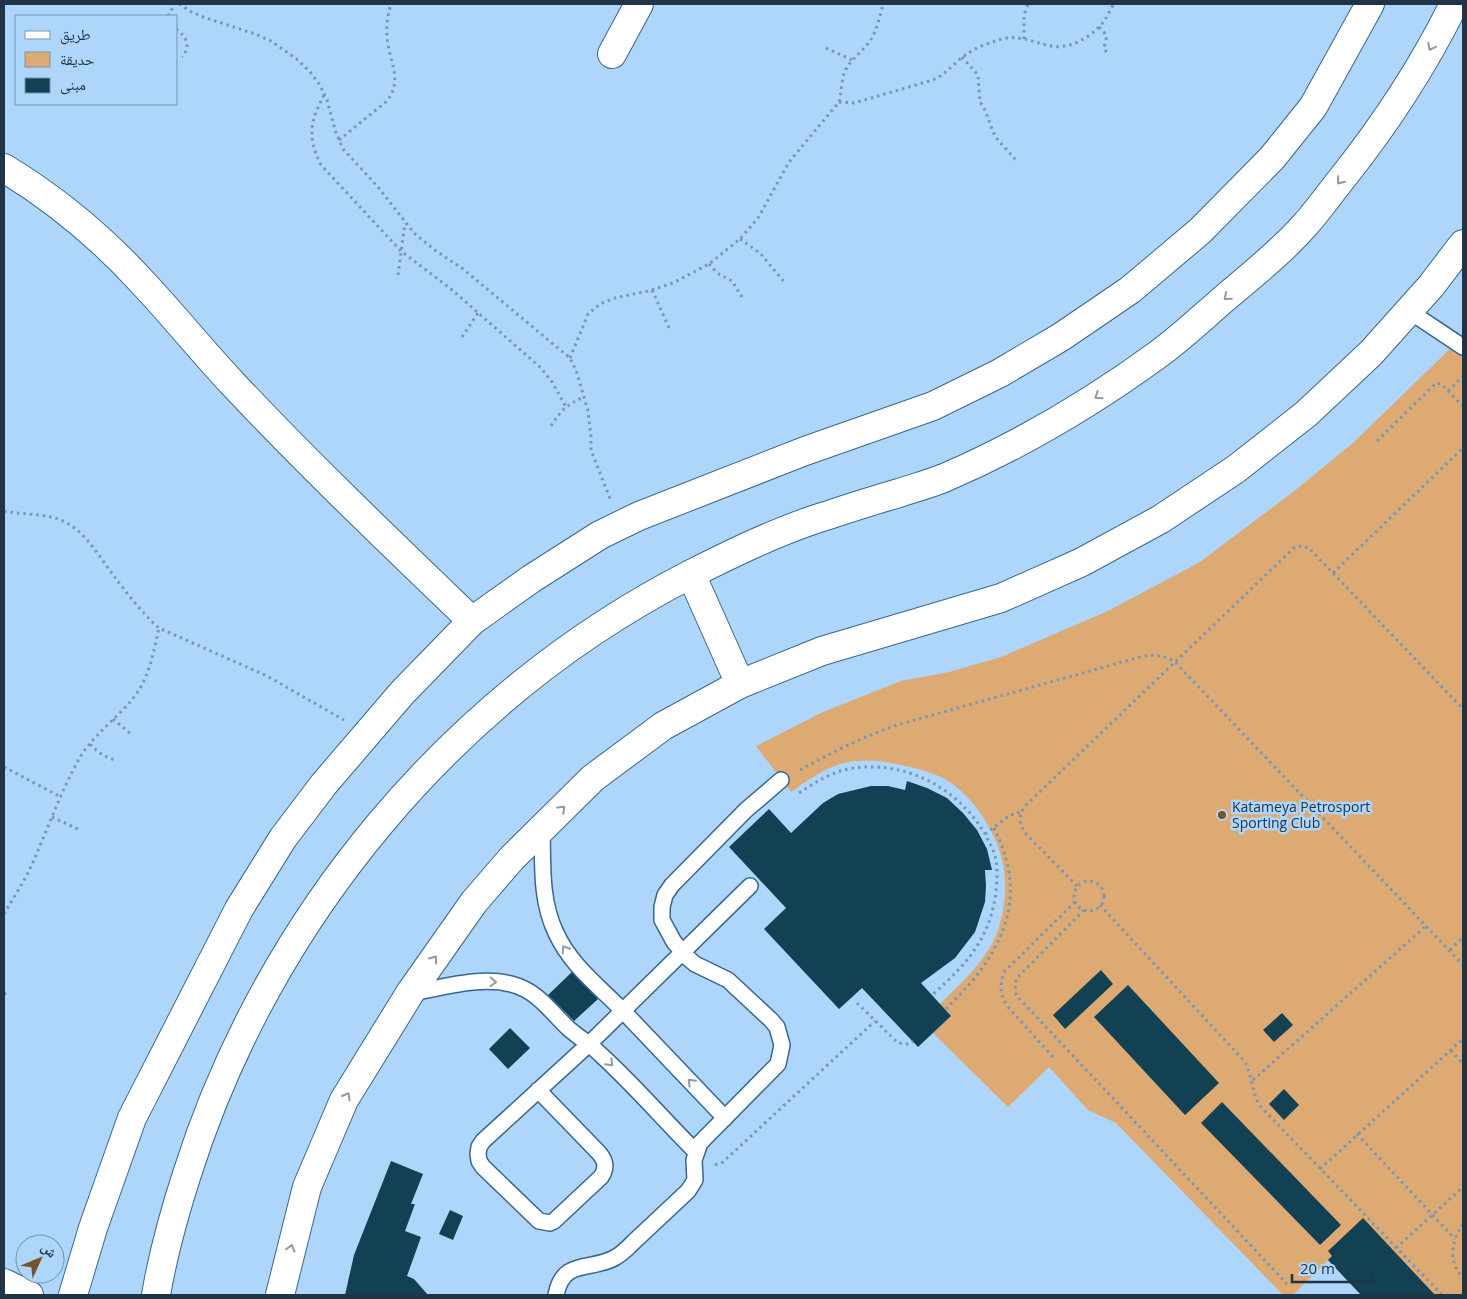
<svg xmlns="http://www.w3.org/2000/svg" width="1467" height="1299" viewBox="0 0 1467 1299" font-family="'Open Sans','Noto Naskh Arabic',sans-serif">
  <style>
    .green { fill: #ddaa74 }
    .building { fill: #114153 }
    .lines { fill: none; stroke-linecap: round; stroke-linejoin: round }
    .service-casing { stroke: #38678f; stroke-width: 18 }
    .minor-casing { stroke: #38678f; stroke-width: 30 }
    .tertiary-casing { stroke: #38678f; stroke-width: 30 }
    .path { stroke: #7797b4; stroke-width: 3; stroke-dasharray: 2.5 4; stroke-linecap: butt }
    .service { stroke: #fff; stroke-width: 15 }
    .minor { stroke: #fff; stroke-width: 28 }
    .tertiary { stroke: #fff; stroke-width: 28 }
    .oneway { stroke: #909aa2 }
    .poi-dot { fill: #77532c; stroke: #aed6fa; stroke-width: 2 }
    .labels { text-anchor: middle; stroke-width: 5; stroke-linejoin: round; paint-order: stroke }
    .poi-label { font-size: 14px; fill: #203446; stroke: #aed6fa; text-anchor: start }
  </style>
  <rect width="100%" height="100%" fill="#aed6fa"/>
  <path class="green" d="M1463,333V1295H1361L1328,1260L1293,1295H1283L1116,1123L1088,1110L1049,1067L1008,1107L933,1033L951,1016L940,1004C962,982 988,959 998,930C1003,914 1006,898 1005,881C1004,843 977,797 943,778C928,771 912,767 896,764C878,760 859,759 840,764C822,770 806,781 791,792L756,746L823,712L901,681L949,672L1001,657L1108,611L1200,562L1293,492L1353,443L1457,342Z"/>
  <g class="building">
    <polygon points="907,781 927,788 947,798 963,813 977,830 987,849 992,870 985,870 986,886 985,902 975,932 955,958 921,983 951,1016 918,1047 862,988 839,1009 764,929 786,908 729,847 769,809 791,833 823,803 838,794 871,786 888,786 905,790"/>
    <polygon points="1101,970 1113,984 1065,1029 1053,1015"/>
    <polygon points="572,972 598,999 574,1021 548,995"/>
    <polygon points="1128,985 1219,1083 1185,1115 1094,1017"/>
    <polygon points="1282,1013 1293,1025 1274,1042 1263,1030"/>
    <polygon points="510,1028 530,1048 508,1069 489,1049"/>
    <polygon points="1284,1089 1299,1105 1284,1120 1269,1104"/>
    <polygon points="1222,1102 1341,1225 1320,1245 1201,1123"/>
    <polygon points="391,1161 423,1174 411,1204 415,1204 405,1231 421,1237 407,1276 414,1279 428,1295 345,1295 354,1255"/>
    <polygon points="450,1210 463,1216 453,1240 439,1234"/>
    <polygon points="1363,1218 1435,1295 1361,1295 1328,1260 1332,1256 1328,1251"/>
  </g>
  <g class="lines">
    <defs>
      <g id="service">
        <polyline points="1409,311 1463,347"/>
        <path d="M542,828C543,863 540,900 556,933C571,966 600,987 625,1013C658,1048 692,1083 725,1118"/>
        <path d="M410,993C442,988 479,976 511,984C538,991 549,1010 568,1028C578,1037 590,1044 600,1054C634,1085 664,1120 696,1152"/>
        <path d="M538,1090L599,1153C606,1161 607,1168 601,1177L554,1221L550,1223L539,1221L483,1167L479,1161L478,1154L479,1147L483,1141L589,1044L750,886"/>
        <path d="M556,1295C563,1257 592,1272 616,1257C625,1252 632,1243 640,1236C656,1221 672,1206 688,1191L695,1180L694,1160L700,1143L778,1064L782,1045L777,1027L771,1020L728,980L695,964L688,958L674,942L662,920V907L665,895L672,885L746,810L781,780"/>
      </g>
      <g id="minor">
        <polyline points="612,54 639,4"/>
        <path d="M4,168C55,199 103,239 143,283C174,316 202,351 233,384C310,466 391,543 472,621"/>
        <polyline points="4,1283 29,1295"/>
        <polyline points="73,1295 93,1228 132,1118 239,909 283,838 324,784 402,693 472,621 531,579 600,535 639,516 805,451 933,406 1000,373 1061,337 1130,290 1200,231 1272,158 1313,107 1370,4"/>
      </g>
      <g id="tertiary">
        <polyline points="691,574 740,684"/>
        <path d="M156,1295C163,1254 174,1214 187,1174C268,918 453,695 693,573C733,553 774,533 816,519C844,510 871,501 899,493C914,488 929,484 944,478C1021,445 1093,402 1160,353C1183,336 1204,316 1226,297C1252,275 1281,252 1304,226C1317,212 1328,196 1340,181C1384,126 1423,67 1454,4"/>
        <polyline points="280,1295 307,1187 344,1100 410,993 474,902 512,858 593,778 663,726 740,684 822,651 1001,598 1082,562 1161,519 1236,469 1306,414 1371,353 1431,286 1463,244"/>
      </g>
    </defs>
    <use href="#service" class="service-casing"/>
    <use href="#minor" class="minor-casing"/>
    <use href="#tertiary" class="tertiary-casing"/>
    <g class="path">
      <polyline points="179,4 190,11 203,17 255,34 271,41 298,60 310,72 320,85 327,100 336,133 343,149 378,187 414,233 436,251 463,269 570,358 576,370 588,411 591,437 591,450 611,501"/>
      <polyline points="168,16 175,4"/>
      <path d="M1099,27C1108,36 1107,36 1104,48L1107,53"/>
      <path d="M176,29C187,37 191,46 182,57"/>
      <polyline points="1024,39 1024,15 1028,4"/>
      <polyline points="826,48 852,60"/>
      <polyline points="962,57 978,75 980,102 985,110 993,132 998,140 1016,160"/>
      <path d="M324,95C310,122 307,137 321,165L401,251L451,289L541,368L552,382L566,407"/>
      <path d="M839,102L854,103L933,80C944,75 951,67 960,59C972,49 987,43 1002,39C1019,34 1034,43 1051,46C1070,50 1093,36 1104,21C1108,16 1110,9 1114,4"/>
      <path d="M339,140L387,101C404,79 388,60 387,36C386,25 388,14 391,4"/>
      <polyline points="740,239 760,253 785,283"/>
      <polyline points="709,264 717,273 732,281 742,297"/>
      <polyline points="398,275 405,223"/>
      <polyline points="652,290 670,330"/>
      <polyline points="462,337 478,313"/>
      <path d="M570,358L588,314L600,304L615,298L652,290L675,282L709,264L740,239L758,218L789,162L839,102C842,92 841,80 845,71C851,59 862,52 870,41C877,30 880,16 883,4"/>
      <polyline points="1448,391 1463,376"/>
      <path d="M551,426C560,411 569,403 584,397"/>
      <polyline points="1377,441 1436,383 1441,384 1463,406"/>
      <path d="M4,511C23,515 42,513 61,520C84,530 97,553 111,572C125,591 141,612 159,628L267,676L344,720"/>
      <polyline points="1333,573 1463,448"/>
      <polyline points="113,719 131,734"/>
      <path d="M90,744C98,753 106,757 117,761"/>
      <polyline points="4,767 61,797"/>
      <path d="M800,770C832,752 863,737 897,725L1140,657C1153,654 1162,655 1174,661L1463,965"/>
      <path d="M799,793C817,781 833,771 854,768C907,761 958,788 985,834C989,842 995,852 996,861C998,871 997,882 996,892C990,939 966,965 932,995"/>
      <polyline points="52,817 80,830"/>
      <polyline points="985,834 1010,815 1021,812"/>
      <circle cx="1089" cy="896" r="15"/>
      <path d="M1077,886L1026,834C1019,824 1018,816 1025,806L1295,547L1302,546L1309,548L1463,709"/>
      <path d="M1100,905L1245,1062C1253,1077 1251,1093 1261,1107L1442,1295"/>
      <polyline points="1084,910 1017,978 1015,983 1016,995 1287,1284"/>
      <path d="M4,914C12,900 22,885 29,871C46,834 59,795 79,759C94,733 120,717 137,693C150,674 154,650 159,628"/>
      <polyline points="1450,950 1463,937"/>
      <polyline points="4,993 7,995"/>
      <polyline points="857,1003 898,1043 908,1044 913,1041"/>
      <path d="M946,1009C956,998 968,987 977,975C1014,927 1021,882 994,828"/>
      <polyline points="1451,1050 1463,1064"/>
      <path d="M1053,1057L1008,1007C1000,995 999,986 1004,972L1075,902"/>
      <polyline points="1253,1080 1426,926"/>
      <polyline points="1357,1134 1455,1239"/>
      <polyline points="715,1165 723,1162 875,1021"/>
      <polyline points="1320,1169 1463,1039"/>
      <path d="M1463,1224C1451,1240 1448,1263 1463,1278"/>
      <polyline points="1396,1248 1463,1187"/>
    </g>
    <use href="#service" class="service"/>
    <use href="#minor" class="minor"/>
    <use href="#tertiary" class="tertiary"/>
  </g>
  <defs><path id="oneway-chevron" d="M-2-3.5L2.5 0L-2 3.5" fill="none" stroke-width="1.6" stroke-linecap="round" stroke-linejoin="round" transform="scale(1.25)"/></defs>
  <g class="oneway">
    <use href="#oneway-chevron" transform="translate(1431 47) rotate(118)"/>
    <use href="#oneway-chevron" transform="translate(1340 181) rotate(129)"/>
    <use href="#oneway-chevron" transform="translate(1227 297) rotate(140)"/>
    <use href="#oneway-chevron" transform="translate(1098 396) rotate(146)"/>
    <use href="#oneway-chevron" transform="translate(562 809) rotate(-44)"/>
    <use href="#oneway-chevron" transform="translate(565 949) rotate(-122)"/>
    <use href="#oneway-chevron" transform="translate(434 959) rotate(-55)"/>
    <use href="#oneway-chevron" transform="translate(493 982) rotate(3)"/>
    <use href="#oneway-chevron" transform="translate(610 1063) rotate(45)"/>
    <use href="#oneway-chevron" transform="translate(691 1082) rotate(-134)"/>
    <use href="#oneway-chevron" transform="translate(347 1096) rotate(-60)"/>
    <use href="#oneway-chevron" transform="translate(291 1248) rotate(-75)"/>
  </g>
  <circle class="poi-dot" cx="1222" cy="815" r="5"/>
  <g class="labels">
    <g class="poi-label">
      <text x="1232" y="812">Katameya Petrosport<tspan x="1232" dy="16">Sporting Club</tspan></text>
    </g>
  </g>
  <rect width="1467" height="1299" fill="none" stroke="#203446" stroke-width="10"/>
  <rect x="15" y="15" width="162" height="90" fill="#aed6fa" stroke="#7595b2"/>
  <rect x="25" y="31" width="25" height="8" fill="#ffffff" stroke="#7595b2"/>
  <text x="60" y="40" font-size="15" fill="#203446">طريق</text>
  <rect x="25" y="52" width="25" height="15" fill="#ddaa74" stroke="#7595b2"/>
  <text x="60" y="65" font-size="15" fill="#203446">حديقة</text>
  <rect x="25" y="78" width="25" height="15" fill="#114153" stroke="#7595b2"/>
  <text x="60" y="90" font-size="15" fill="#203446">مبنى</text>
  <g transform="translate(40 1259) rotate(46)"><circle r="24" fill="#aed6fa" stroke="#7595b2"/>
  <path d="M0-4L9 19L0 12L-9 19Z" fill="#77532c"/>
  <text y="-8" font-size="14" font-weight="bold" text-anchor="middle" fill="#203446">ش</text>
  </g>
  <path d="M1292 1274v8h80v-8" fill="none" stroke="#203446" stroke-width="2.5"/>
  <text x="1300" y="1274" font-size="15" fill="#203446" stroke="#aed6fa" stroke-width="4" paint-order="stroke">20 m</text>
</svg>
